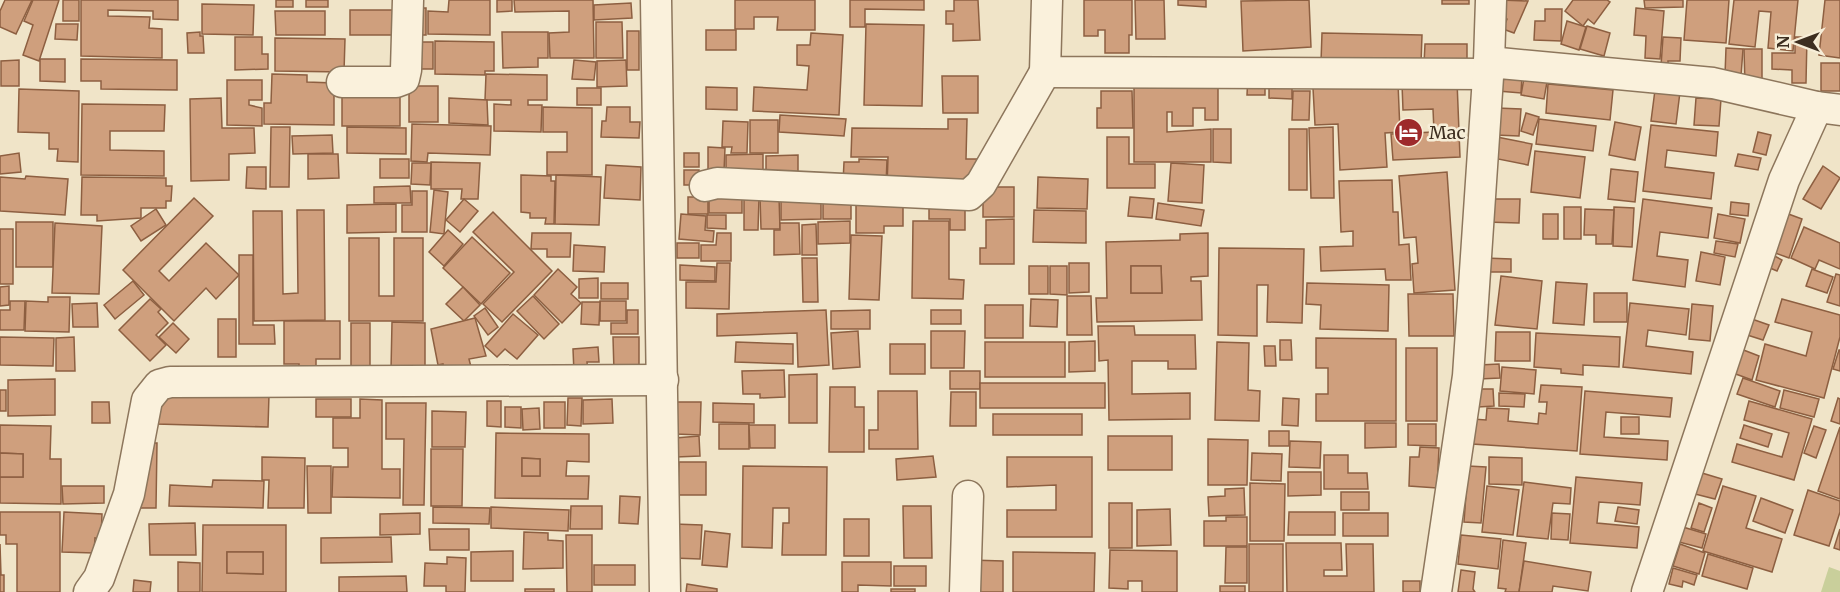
<svg xmlns="http://www.w3.org/2000/svg" width="1840" height="592" viewBox="0 0 1840 592" font-family="Merriweather,serif">
  <style>
    .green { fill: #c9cf9b }
    .building { fill: #cf9f7d; stroke: #8d5f41; stroke-width: 1.5; fill-rule: evenodd }
    .lines { fill: none; stroke-linecap: round; stroke-linejoin: round }
    .minor-casing { stroke: #8d765c; stroke-width: 33 }
    .minor { stroke: #faf1dc; stroke-width: 30 }
    .labels { text-anchor: middle; stroke-width: 5; stroke-linejoin: round; paint-order: stroke }
    .poi-label { font-size: 18px; fill: #3d2e20; stroke: #f7eed8; text-anchor: start }
  </style>
  <rect width="100%" height="100%" fill="#f0e4c8"/>
  <polygon class="green" points="1829,567 1840,571 1840,592 1821,592"/>
  <g class="building">
    <polygon points="5,0 32,0 16,34 0,27 0,11"/>
    <polygon points="33,0 59,0 39,61 23,55 33,25 24,21"/>
    <rect x="63" y="0" width="16" height="21"/>
    <polygon points="81,0 178,0 178,20 153,19 153,11 108,10 108,16 150,17 149,28 162,29 162,58 81,56"/>
    <rect x="276" y="0" width="17" height="7"/>
    <rect x="306" y="0" width="22" height="7"/>
    <polygon points="449,0 490,0 490,35 428,34 428,11 448,12"/>
    <polygon points="497,0 512,0 512,11 497,12"/>
    <polygon points="514,0 593,0 594,58 550,58 549,33 569,32 569,11 515,12"/>
    <polygon points="735,0 815,0 815,30 777,30 778,17 754,17 754,29 735,29"/>
    <polygon points="850,0 924,0 924,10 865,9 865,27 850,27"/>
    <polygon points="954,0 978,0 980,40 953,41 953,24 946,24 946,11 954,11"/>
    <polygon points="1084,0 1132,0 1132,35 1129,35 1129,53 1105,53 1105,30 1098,30 1098,36 1084,36"/>
    <polygon points="1135,0 1164,0 1165,39 1136,39"/>
    <polygon points="1178,0 1206,0 1206,7 1178,5"/>
    <polygon points="1309,0 1311,47 1243,51 1241,1"/>
    <rect x="1442" y="0" width="27" height="4"/>
    <polygon points="1500,0 1528,1 1514,33 1503,29 1507,19 1495,13"/>
    <polygon points="1573,0 1607,0 1610,2 1594,24 1588,19 1583,26 1565,11"/>
    <polygon points="1644,0 1683,0 1683,7 1645,8"/>
    <polygon points="1687,0 1729,0 1726,43 1684,40"/>
    <polygon points="1734,0 1798,0 1793,51 1768,48 1771,12 1759,11 1755,47 1729,44"/>
    <polygon points="1825,0 1840,0 1840,58 1819,55"/>
    <polygon points="631,3 632,18 594,20 594,5"/>
    <polygon points="202,4 254,5 253,35 202,34"/>
    <rect x="411" y="8" width="15" height="27"/>
    <polygon points="1636,8 1664,11 1660,59 1645,58 1646,36 1634,35"/>
    <polygon points="1545,9 1562,9 1561,41 1534,40 1535,21 1545,21"/>
    <rect x="350" y="10" width="52" height="25"/>
    <polygon points="275,11 325,11 325,35 276,35"/>
    <polygon points="1567,21 1586,27 1579,50 1561,44"/>
    <polygon points="596,22 622,22 623,58 596,58"/>
    <polygon points="56,24 78,24 77,40 55,39"/>
    <polygon points="866,24 924,25 922,106 864,105"/>
    <polygon points="1587,26 1610,33 1604,56 1580,49"/>
    <rect x="706" y="30" width="30" height="20"/>
    <rect x="627" y="31" width="12" height="39"/>
    <polygon points="200,32 200,36 203,36 204,53 188,53 187,33"/>
    <polygon points="502,32 548,32 548,58 538,58 538,67 503,68"/>
    <polygon points="811,33 843,35 839,115 753,111 754,87 807,90 809,66 797,65 797,45 810,45"/>
    <polygon points="1322,33 1422,35 1421,64 1321,62"/>
    <polygon points="235,37 262,37 262,54 268,54 268,69 235,70"/>
    <polygon points="1663,37 1681,38 1680,61 1668,61 1668,66 1661,66"/>
    <polygon points="1795,37 1807,37 1806,83 1792,83 1792,70 1772,69 1772,53 1795,53"/>
    <polygon points="275,38 345,39 344,72 275,71"/>
    <polygon points="435,41 494,42 494,71 485,71 485,75 435,74"/>
    <rect x="410" y="42" width="23" height="27"/>
    <polygon points="1425,44 1467,44 1467,64 1424,64"/>
    <polygon points="1726,48 1743,49 1741,76 1725,75"/>
    <polygon points="1744,49 1762,49 1762,85 1745,85"/>
    <polygon points="40,59 65,59 65,82 40,81"/>
    <polygon points="81,59 177,60 177,90 101,89 101,81 81,81"/>
    <polygon points="19,60 19,86 1,86 1,61"/>
    <polygon points="574,60 596,62 594,80 572,79"/>
    <polygon points="626,60 627,86 597,87 597,61"/>
    <rect x="1821" y="63" width="19" height="28"/>
    <polygon points="272,74 307,75 307,82 334,83 334,125 264,124 264,103 271,103"/>
    <polygon points="486,74 547,75 547,100 528,100 528,105 542,105 541,132 494,131 494,104 511,105 511,100 485,100"/>
    <polygon points="1499,74 1522,76 1521,93 1498,91"/>
    <polygon points="1248,75 1265,76 1265,95 1247,95"/>
    <polygon points="942,76 978,76 978,113 943,113"/>
    <polygon points="1524,78 1547,82 1544,99 1521,95"/>
    <polygon points="227,80 262,80 262,100 249,100 249,105 262,108 262,126 227,125"/>
    <polygon points="1269,81 1292,81 1292,99 1269,98"/>
    <polygon points="1457,81 1460,157 1393,160 1391,134 1434,132 1433,109 1403,110 1402,84"/>
    <polygon points="1218,83 1218,120 1205,120 1205,108 1193,108 1193,126 1172,126 1172,112 1167,112 1167,132 1211,129 1211,162 1134,162 1134,84"/>
    <polygon points="1398,83 1400,132 1385,133 1387,167 1340,170 1338,124 1315,125 1313,88"/>
    <polygon points="1548,84 1613,90 1610,120 1546,113"/>
    <rect x="409" y="86" width="29" height="36"/>
    <polygon points="706,87 737,88 737,110 706,109"/>
    <rect x="342" y="88" width="58" height="38"/>
    <rect x="577" y="88" width="24" height="17"/>
    <polygon points="19,89 79,91 78,162 57,161 58,149 49,149 49,133 18,132"/>
    <polygon points="1655,90 1680,92 1676,124 1651,121"/>
    <polygon points="1101,91 1132,91 1133,128 1097,128 1097,108 1101,108"/>
    <polygon points="1293,91 1310,91 1309,120 1292,120"/>
    <polygon points="221,98 222,128 254,128 255,153 229,154 229,180 191,181 190,99"/>
    <polygon points="449,98 487,100 488,125 449,123"/>
    <polygon points="1696,98 1721,99 1719,126 1694,125"/>
    <polygon points="82,104 165,105 164,131 110,131 110,150 164,151 164,176 81,175"/>
    <polygon points="543,107 592,108 592,175 547,175 547,152 567,152 567,132 543,132"/>
    <polygon points="607,107 630,107 630,122 640,122 639,138 601,137 602,121 606,121"/>
    <polygon points="1497,108 1521,109 1519,136 1495,135"/>
    <polygon points="1526,113 1539,117 1533,135 1521,131"/>
    <polygon points="780,115 846,119 844,136 779,132"/>
    <polygon points="948,119 967,119 966,159 983,159 972,188 887,187 888,157 851,157 852,128 948,129"/>
    <polygon points="1539,119 1596,126 1593,151 1536,144"/>
    <rect x="750" y="120" width="28" height="33"/>
    <polygon points="723,121 748,122 747,153 731,153 732,147 722,147"/>
    <polygon points="1615,122 1641,127 1635,160 1609,155"/>
    <polygon points="412,124 491,126 490,155 428,153 427,162 411,161"/>
    <polygon points="1651,125 1718,132 1716,156 1667,150 1665,167 1714,173 1711,199 1643,191"/>
    <polygon points="271,127 290,127 289,187 270,187"/>
    <polygon points="347,127 406,128 406,154 347,153"/>
    <polygon points="1333,127 1334,198 1311,198 1309,128"/>
    <polygon points="1213,129 1231,129 1231,163 1213,162"/>
    <rect x="1289" y="129" width="18" height="61"/>
    <polygon points="1758,132 1771,135 1766,155 1753,152"/>
    <polygon points="332,135 333,153 293,154 292,136"/>
    <polygon points="1107,137 1129,137 1129,164 1155,164 1155,188 1107,188"/>
    <polygon points="1497,137 1532,144 1528,165 1493,158"/>
    <polygon points="708,147 725,148 724,171 708,171"/>
    <polygon points="1535,151 1585,157 1580,198 1531,192"/>
    <polygon points="19,153 21,172 0,174 0,156"/>
    <rect x="684" y="153" width="15" height="14"/>
    <polygon points="308,154 338,154 339,178 308,179"/>
    <polygon points="763,154 763,177 726,177 726,155"/>
    <polygon points="1738,154 1761,158 1758,170 1735,166"/>
    <polygon points="798,155 798,176 766,176 766,156"/>
    <rect x="380" y="159" width="29" height="19"/>
    <polygon points="859,159 887,160 886,185 843,183 844,162 859,162"/>
    <polygon points="431,162 480,163 478,199 461,199 462,189 431,189"/>
    <polygon points="412,163 431,163 430,185 411,184"/>
    <polygon points="1171,163 1204,165 1202,203 1168,201"/>
    <polygon points="606,165 641,167 640,200 604,198"/>
    <polygon points="1823,166 1840,178 1821,209 1803,199"/>
    <polygon points="247,167 266,167 266,189 246,188"/>
    <polygon points="1611,169 1638,172 1635,202 1608,199"/>
    <rect x="684" y="170" width="15" height="15"/>
    <polygon points="1447,172 1455,290 1414,293 1412,264 1418,263 1416,237 1404,238 1399,176"/>
    <polygon points="521,175 551,176 551,181 555,181 554,224 545,224 546,218 530,218 530,213 521,212"/>
    <polygon points="556,175 601,177 599,225 555,224"/>
    <polygon points="26,176 68,179 65,215 0,211 0,177 25,179"/>
    <polygon points="82,177 166,178 166,186 172,186 171,201 166,201 166,208 141,208 141,218 97,221 97,215 81,215"/>
    <polygon points="1038,177 1088,179 1087,209 1037,208"/>
    <polygon points="1392,180 1393,212 1398,212 1399,245 1409,244 1411,280 1386,280 1385,269 1321,271 1320,247 1353,246 1353,231 1341,232 1339,181"/>
    <polygon points="410,186 411,203 374,203 374,187"/>
    <rect x="983" y="187" width="31" height="30"/>
    <polygon points="434,190 448,192 444,234 430,232"/>
    <polygon points="412,191 427,191 427,232 402,232 402,205 412,205"/>
    <rect x="709" y="194" width="33" height="19"/>
    <polygon points="781,196 821,196 821,219 781,220"/>
    <rect x="688" y="197" width="20" height="17"/>
    <polygon points="760,197 779,197 780,229 761,229"/>
    <polygon points="856,197 903,197 903,226 884,226 884,233 856,233"/>
    <polygon points="1130,197 1154,199 1152,218 1128,216"/>
    <polygon points="194,198 213,216 159,271 169,281 206,243 239,275 216,299 206,288 174,321 123,270"/>
    <polygon points="744,198 759,198 758,230 744,230"/>
    <polygon points="851,198 851,219 823,219 823,199"/>
    <polygon points="464,199 478,211 460,232 446,220"/>
    <polygon points="1487,199 1520,199 1519,223 1486,222"/>
    <polygon points="1643,199 1712,208 1708,238 1660,232 1657,256 1688,260 1685,287 1633,280"/>
    <polygon points="1731,202 1749,204 1748,216 1730,214"/>
    <polygon points="1158,203 1204,210 1201,226 1156,219"/>
    <polygon points="396,204 396,232 347,233 347,205"/>
    <polygon points="965,207 965,230 950,230 950,219 929,219 929,208"/>
    <rect x="1564" y="207" width="17" height="32"/>
    <polygon points="1614,207 1634,208 1632,247 1613,246"/>
    <polygon points="156,209 166,225 141,241 131,226"/>
    <polygon points="1585,209 1614,210 1612,244 1596,244 1596,235 1584,235"/>
    <polygon points="297,210 324,210 325,320 254,321 253,211 282,211 283,294 298,293"/>
    <polygon points="1034,210 1086,211 1086,243 1033,242"/>
    <polygon points="493,212 552,271 502,322 483,304 514,272 473,232"/>
    <polygon points="1783,212 1802,219 1789,258 1770,251"/>
    <polygon points="681,214 706,216 705,230 714,231 713,242 679,239"/>
    <rect x="1543" y="214" width="15" height="25"/>
    <polygon points="1718,214 1745,219 1740,243 1714,238"/>
    <polygon points="707,215 726,215 726,229 707,228"/>
    <polygon points="1014,219 1014,264 980,264 980,248 986,248 986,220"/>
    <polygon points="850,221 850,243 818,244 818,222"/>
    <polygon points="913,221 949,221 949,279 964,280 963,299 912,298"/>
    <rect x="16" y="222" width="37" height="45"/>
    <polygon points="55,223 102,226 99,294 52,293"/>
    <polygon points="780,223 799,223 800,254 774,255 774,230 780,230"/>
    <polygon points="816,224 817,255 802,255 802,225"/>
    <polygon points="1804,227 1840,243 1840,269 1819,260 1815,269 1791,258"/>
    <rect x="0" y="229" width="13" height="55"/>
    <polygon points="448,230 463,244 444,266 429,252"/>
    <polygon points="532,233 571,233 570,257 547,257 547,249 531,249"/>
    <polygon points="717,233 731,233 731,261 701,261 701,245 716,245"/>
    <path d="M1208,233V276L1191,277V281H1201L1202,320L1097,322L1096,298H1107L1106,242L1180,240V234ZM1131,266H1161L1162,293H1131Z"/>
    <polygon points="851,235 882,236 879,300 849,299"/>
    <polygon points="472,237 510,273 481,304 443,268"/>
    <polygon points="349,238 379,238 379,296 394,296 394,238 423,238 423,321 349,321"/>
    <polygon points="1716,241 1738,244 1735,257 1714,253"/>
    <rect x="677" y="243" width="22" height="15"/>
    <polygon points="574,245 605,247 604,272 573,271"/>
    <polygon points="1219,248 1304,249 1302,323 1267,322 1268,285 1257,285 1257,336 1218,335"/>
    <polygon points="1701,252 1725,257 1720,285 1696,281"/>
    <polygon points="1769,253 1782,260 1777,271 1763,265"/>
    <polygon points="239,255 253,255 253,325 274,325 275,344 239,344"/>
    <polygon points="802,258 817,258 818,302 803,302"/>
    <polygon points="1485,258 1511,259 1511,272 1485,272"/>
    <polygon points="717,263 730,263 729,309 686,308 686,282 716,282"/>
    <polygon points="1069,263 1089,263 1089,292 1069,293"/>
    <polygon points="680,265 715,267 715,281 680,280"/>
    <rect x="1029" y="266" width="19" height="28"/>
    <polygon points="1050,266 1067,266 1067,295 1050,294"/>
    <polygon points="1131,266 1161,266 1162,293 1131,293"/>
    <polygon points="558,269 577,287 571,294 581,303 562,323 534,295"/>
    <polygon points="1812,269 1833,277 1827,293 1806,286"/>
    <polygon points="1836,274 1840,275 1840,306 1827,302"/>
    <polygon points="1501,276 1542,281 1537,329 1495,325"/>
    <polygon points="598,278 598,298 579,298 579,279"/>
    <polygon points="133,281 144,295 115,319 104,305"/>
    <polygon points="1556,282 1587,284 1584,325 1553,323"/>
    <rect x="601" y="283" width="27" height="16"/>
    <polygon points="1307,283 1389,285 1388,331 1320,329 1321,305 1306,304"/>
    <polygon points="9,286 9,305 0,306 0,287"/>
    <polygon points="463,287 480,305 464,321 446,304"/>
    <rect x="1594" y="293" width="33" height="29"/>
    <polygon points="1408,294 1453,294 1454,336 1409,336"/>
    <polygon points="533,296 559,324 544,339 517,311"/>
    <polygon points="1067,296 1091,296 1092,335 1067,335"/>
    <polygon points="48,297 70,297 69,332 25,331 26,301 48,302"/>
    <polygon points="150,299 161,309 158,312 168,323 156,335 166,345 150,361 119,330"/>
    <polygon points="1031,299 1058,300 1057,327 1030,326"/>
    <polygon points="1782,299 1840,315 1840,337 1824,398 1756,380 1765,344 1806,356 1812,332 1775,322"/>
    <polygon points="10,301 25,301 24,330 0,330 0,310 10,310"/>
    <rect x="600" y="301" width="26" height="20"/>
    <polygon points="582,302 600,302 599,325 581,324"/>
    <polygon points="97,303 98,327 73,327 72,304"/>
    <polygon points="1630,303 1689,309 1686,335 1648,330 1646,346 1693,352 1691,374 1623,367"/>
    <polygon points="1692,304 1713,306 1710,341 1689,339"/>
    <rect x="985" y="305" width="38" height="33"/>
    <polygon points="485,308 498,327 488,335 474,316"/>
    <polygon points="627,310 638,310 638,334 611,334 611,323 627,323"/>
    <polygon points="826,310 829,365 798,367 797,333 717,336 717,314"/>
    <polygon points="870,310 870,329 831,329 831,311"/>
    <rect x="931" y="310" width="30" height="14"/>
    <polygon points="513,314 538,335 517,359 505,349 497,357 485,346"/>
    <polygon points="475,318 486,356 469,359 471,367 445,372 443,364 438,365 431,329"/>
    <polygon points="1749,318 1769,325 1763,340 1744,334"/>
    <rect x="218" y="319" width="18" height="38"/>
    <polygon points="284,321 340,321 340,359 316,359 316,368 299,368 299,364 284,364"/>
    <polygon points="392,322 425,323 425,370 391,370"/>
    <polygon points="173,323 189,339 176,353 159,337"/>
    <rect x="351" y="323" width="19" height="44"/>
    <polygon points="1098,326 1134,326 1135,335 1195,335 1196,369 1168,369 1168,361 1132,361 1132,394 1190,393 1190,419 1109,420 1108,360 1099,361"/>
    <polygon points="858,331 860,367 833,369 831,333"/>
    <polygon points="931,331 965,331 964,368 931,368"/>
    <polygon points="1496,332 1530,332 1530,361 1495,361"/>
    <polygon points="1536,333 1620,337 1619,367 1583,365 1583,375 1561,373 1561,369 1534,367"/>
    <polygon points="0,337 54,338 53,366 0,365"/>
    <polygon points="74,337 75,371 56,371 56,338"/>
    <polygon points="613,337 639,337 639,371 614,372"/>
    <polygon points="1316,338 1396,339 1396,421 1316,421 1316,394 1328,394 1328,368 1316,368"/>
    <polygon points="1280,340 1291,340 1292,360 1280,360"/>
    <polygon points="1095,341 1095,371 1069,372 1069,342"/>
    <polygon points="736,342 793,344 793,364 735,362"/>
    <rect x="985" y="342" width="80" height="35"/>
    <polygon points="1217,342 1249,343 1248,390 1260,391 1259,421 1215,420"/>
    <rect x="890" y="344" width="35" height="30"/>
    <polygon points="1264,346 1275,346 1276,366 1265,366"/>
    <polygon points="598,347 599,362 587,362 588,373 574,373 573,349"/>
    <rect x="1406" y="348" width="31" height="73"/>
    <polygon points="1741,349 1759,356 1752,380 1733,373"/>
    <polygon points="1839,350 1840,350 1840,371 1833,369"/>
    <polygon points="1499,364 1500,378 1479,379 1479,365"/>
    <polygon points="1502,367 1536,370 1534,394 1500,391"/>
    <polygon points="784,370 785,397 760,398 760,394 743,394 742,371"/>
    <rect x="950" y="371" width="30" height="18"/>
    <polygon points="817,374 817,423 789,423 789,375"/>
    <polygon points="1743,378 1780,391 1775,407 1737,394"/>
    <polygon points="55,379 55,415 8,416 8,380"/>
    <rect x="980" y="383" width="125" height="25"/>
    <polygon points="1541,385 1582,387 1577,451 1472,444 1473,419 1486,420 1487,408 1509,409 1508,421 1538,424 1539,413 1546,414 1547,402 1539,402"/>
    <polygon points="830,387 855,387 855,407 864,407 864,452 829,452"/>
    <polygon points="1478,389 1493,389 1494,406 1478,407"/>
    <rect x="0" y="390" width="6" height="21"/>
    <polygon points="1784,390 1819,399 1814,417 1780,408"/>
    <polygon points="878,391 917,391 918,449 869,449 869,430 878,430"/>
    <polygon points="1585,391 1672,398 1670,417 1606,412 1604,437 1668,441 1667,460 1580,454"/>
    <polygon points="157,392 269,395 268,427 156,424"/>
    <polygon points="951,392 976,392 976,426 950,426"/>
    <polygon points="1499,393 1525,394 1524,407 1499,406"/>
    <polygon points="568,398 582,398 581,426 567,425"/>
    <polygon points="1283,398 1299,399 1298,426 1282,425"/>
    <polygon points="1838,398 1840,399 1840,424 1831,421"/>
    <rect x="316" y="399" width="35" height="18"/>
    <polygon points="360,399 382,400 382,469 400,469 400,498 332,497 333,467 348,467 348,448 333,448 333,418 360,418"/>
    <polygon points="612,399 613,423 583,424 583,400"/>
    <polygon points="487,401 501,401 501,427 487,426"/>
    <polygon points="1749,401 1812,419 1794,480 1732,462 1737,444 1782,457 1789,433 1744,420"/>
    <polygon points="92,402 109,402 110,423 92,423"/>
    <rect x="544" y="402" width="21" height="26"/>
    <polygon points="677,402 701,402 700,435 676,434"/>
    <polygon points="386,403 426,403 424,505 403,505 404,439 386,439"/>
    <polygon points="713,403 754,404 754,423 713,422"/>
    <polygon points="505,407 521,407 521,428 505,427"/>
    <polygon points="539,408 540,429 523,430 522,409"/>
    <polygon points="432,411 466,412 465,447 432,447"/>
    <rect x="993" y="414" width="89" height="21"/>
    <rect x="1621" y="417" width="18" height="17"/>
    <polygon points="1365,423 1396,423 1396,447 1365,448"/>
    <rect x="719" y="424" width="30" height="25"/>
    <polygon points="1408,424 1436,424 1436,446 1408,445"/>
    <polygon points="0,425 51,426 50,459 61,459 61,504 0,503 0,477 23,477 23,454 0,453"/>
    <polygon points="749,425 775,425 775,448 750,448"/>
    <polygon points="1744,425 1772,434 1768,447 1740,438"/>
    <polygon points="1814,426 1826,430 1816,458 1804,453"/>
    <polygon points="1840,427 1840,499 1818,491"/>
    <rect x="1269" y="431" width="20" height="15"/>
    <path d="M496,433L589,434V462L567,461L566,476H589L588,499L495,498ZM522,458L540,459V476H522Z"/>
    <polygon points="699,436 700,456 676,457 675,438"/>
    <rect x="1108" y="436" width="64" height="34"/>
    <polygon points="1208,439 1248,440 1247,485 1208,485"/>
    <polygon points="1290,441 1321,442 1320,468 1289,467"/>
    <polygon points="140,443 157,443 156,508 132,508"/>
    <polygon points="1420,447 1439,448 1437,488 1409,486 1410,457 1419,457"/>
    <polygon points="431,449 463,449 462,506 431,506"/>
    <polygon points="0,453 23,454 23,477 0,477"/>
    <polygon points="1252,453 1282,454 1281,481 1251,480"/>
    <polygon points="1324,455 1348,455 1348,473 1367,473 1368,489 1324,489"/>
    <polygon points="933,456 936,477 897,480 896,459"/>
    <polygon points="262,457 305,458 304,508 268,508 269,480 262,480"/>
    <polygon points="1007,457 1092,457 1092,537 1007,537 1007,510 1056,510 1056,485 1007,487"/>
    <polygon points="1489,457 1522,458 1522,485 1489,484"/>
    <polygon points="522,458 540,459 540,476 522,476"/>
    <polygon points="679,462 706,462 706,495 678,495"/>
    <polygon points="307,466 331,466 331,513 308,513"/>
    <polygon points="743,466 827,467 826,555 782,555 783,523 789,523 789,508 773,508 772,548 742,547"/>
    <polygon points="1468,466 1486,467 1481,523 1464,522"/>
    <polygon points="1288,472 1321,472 1321,495 1288,496"/>
    <polygon points="1702,473 1722,479 1715,499 1695,494"/>
    <polygon points="1576,477 1642,483 1640,505 1599,502 1597,523 1639,527 1637,548 1570,543"/>
    <polygon points="213,480 264,481 263,508 169,506 170,485 212,487"/>
    <polygon points="1524,482 1571,488 1570,504 1553,503 1548,539 1517,536"/>
    <polygon points="1250,483 1285,484 1284,541 1250,541"/>
    <polygon points="62,486 104,486 104,503 63,504"/>
    <polygon points="1487,486 1519,490 1513,535 1482,532"/>
    <polygon points="1723,486 1756,496 1746,528 1782,539 1772,572 1703,551"/>
    <polygon points="1244,488 1245,515 1209,516 1208,497 1225,496 1225,489"/>
    <polygon points="1808,490 1840,501 1840,512 1829,546 1794,535"/>
    <rect x="1341" y="492" width="28" height="18"/>
    <polygon points="620,496 640,497 638,524 619,523"/>
    <polygon points="1761,498 1793,510 1785,533 1753,521"/>
    <rect x="1109" y="503" width="23" height="45"/>
    <polygon points="1699,503 1712,508 1704,532 1691,528"/>
    <polygon points="571,506 602,506 602,529 570,529"/>
    <polygon points="903,506 931,506 932,558 904,558"/>
    <polygon points="433,507 490,508 489,524 433,523"/>
    <polygon points="491,507 569,510 568,531 491,528"/>
    <polygon points="1618,507 1639,510 1637,524 1615,521"/>
    <polygon points="1170,509 1171,545 1137,546 1137,510"/>
    <polygon points="0,512 60,512 60,592 17,592 17,544 6,544 6,535 0,535"/>
    <polygon points="64,512 102,514 101,539 95,538 94,553 62,552"/>
    <polygon points="1289,512 1335,512 1335,535 1288,535"/>
    <polygon points="420,513 420,534 380,535 380,514"/>
    <rect x="1343" y="513" width="45" height="23"/>
    <polygon points="1552,513 1570,514 1568,540 1551,539"/>
    <polygon points="1226,517 1247,517 1247,546 1204,546 1204,521 1226,521"/>
    <rect x="844" y="519" width="25" height="37"/>
    <polygon points="195,523 196,555 150,555 149,524"/>
    <polygon points="674,524 702,525 700,559 673,558"/>
    <path d="M203,525H286V592H202ZM227,552H263V574L227,573Z"/>
    <polygon points="1683,527 1706,534 1702,548 1679,542"/>
    <polygon points="429,529 469,529 469,550 430,550"/>
    <polygon points="1840,529 1840,550 1834,548"/>
    <polygon points="705,531 730,534 727,567 702,565"/>
    <polygon points="524,532 548,533 548,540 563,541 563,568 523,569"/>
    <polygon points="566,535 592,535 592,592 567,592"/>
    <polygon points="1461,535 1501,539 1498,569 1458,564"/>
    <polygon points="391,537 392,562 321,563 321,538"/>
    <polygon points="1503,540 1526,543 1519,592 1505,592 1506,589 1498,588"/>
    <polygon points="1286,543 1341,543 1342,570 1324,570 1324,576 1347,576 1346,544 1373,544 1374,592 1287,592"/>
    <polygon points="0,544 1,575 4,575 4,592 0,592"/>
    <rect x="1249" y="544" width="34" height="48"/>
    <polygon points="1680,544 1705,553 1699,574 1673,566"/>
    <polygon points="1226,547 1247,547 1247,583 1225,583"/>
    <polygon points="1110,550 1177,551 1177,592 1142,592 1142,581 1128,581 1128,589 1109,588"/>
    <polygon points="513,551 513,581 471,581 471,552"/>
    <polygon points="227,552 263,552 263,574 227,573"/>
    <polygon points="1013,552 1095,553 1094,592 1013,592"/>
    <polygon points="1708,554 1753,568 1747,589 1702,576"/>
    <polygon points="447,557 466,558 465,592 446,592 446,586 424,586 425,563 447,564"/>
    <polygon points="970,560 1003,561 1003,592 970,592"/>
    <polygon points="1524,561 1591,572 1588,591 1553,586 1552,592 1519,592"/>
    <polygon points="178,562 200,563 200,592 178,592"/>
    <polygon points="842,562 891,562 891,586 858,585 858,592 842,592"/>
    <rect x="594" y="565" width="41" height="20"/>
    <rect x="894" y="566" width="32" height="20"/>
    <polygon points="1673,568 1697,575 1694,585 1683,581 1682,587 1669,584"/>
    <polygon points="1461,570 1475,572 1473,589 1475,592 1458,592"/>
    <polygon points="406,576 407,592 339,592 339,577"/>
    <polygon points="134,580 151,582 150,592 133,592"/>
    <rect x="1403" y="581" width="17" height="11"/>
    <polygon points="687,584 717,589 717,592 686,592"/>
    <rect x="1220" y="586" width="25" height="6"/>
    <rect x="525" y="589" width="29" height="3"/>
    <rect x="891" y="589" width="24" height="3"/>
  </g>
  <g class="lines">
    <defs>
      <g id="minor">
        <polyline points="656,0 665,592"/>
        <polyline points="1047,0 1045,72 1488,74"/>
        <polyline points="1489,62 1491,0"/>
        <polyline points="342,82 396,82 404,79 406,70 408,0"/>
        <polyline points="705,186 717,183 969,195 981,184 1045,72"/>
        <polyline points="89,592 99,578 129,494 147,400 159,385 170,382 663,380"/>
        <polyline points="965,592 968,496"/>
        <polyline points="1436,592 1468,376 1489,62 1713,83 1817,107"/>
        <polyline points="1647,592 1784,180 1817,107 1840,110"/>
      </g>
    </defs>
    <use href="#minor" class="minor-casing"/>
    <use href="#minor" class="minor"/>
  </g>
  <defs>
    <symbol id="hotel-disc" viewBox="-11 -11 22 22"><circle r="9.5" fill="#9e2a2b" stroke="#f7eed8"/><path d="M-6-4.5h1.5V1H6V5H4.5V3h-9V5H-6ZM-4 0a1.8 1.8 0 1 1 3.6 0ZM.5 0V-2.5h3Q6-2.5 6 0Z" fill="#fff"/></symbol>
  </defs>
  <g fill-rule="evenodd">
    <use href="#hotel-disc" x="1392" y="116" width="33" height="33"/>
  </g>
  <g class="labels">
    <g class="poi-label">
      <text x="1429" y="139">Mac</text>
    </g>
  </g>
  <g transform="translate(1798 42) rotate(270)" stroke="#f7eed8" stroke-width="4.5" paint-order="stroke">
  <path d="M0-4.5L10 22L0 15L-10 22Z" fill="#3d2e20"/>
  <text y="-9" font-size="16" font-weight="bold" text-anchor="middle" fill="#3d2e20">N</text>
  </g>
</svg>
